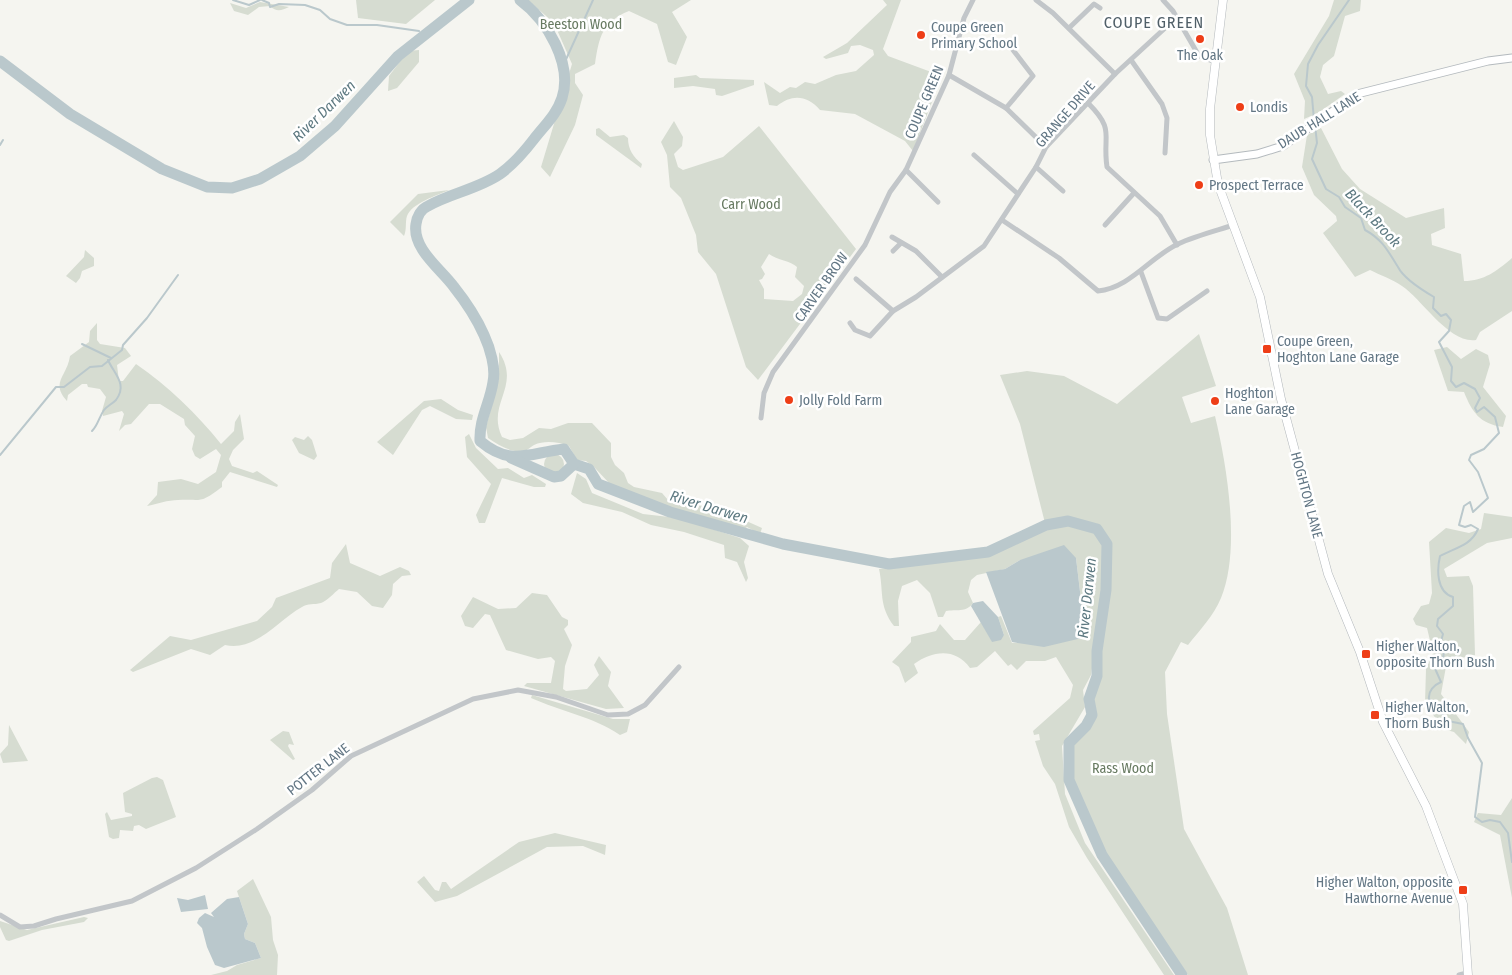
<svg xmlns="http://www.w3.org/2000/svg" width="1512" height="975" viewBox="0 0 1512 975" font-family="'Fira Sans Condensed',sans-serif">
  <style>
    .green { fill: #d6dcd1; fill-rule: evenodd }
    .water { fill: #bac8cc }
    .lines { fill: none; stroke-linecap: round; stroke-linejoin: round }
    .stream { stroke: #bac8cc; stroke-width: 2 }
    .river { stroke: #bac8cc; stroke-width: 11 }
    .secondary-casing { stroke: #b4babe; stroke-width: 9 }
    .primary-casing { stroke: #b3b8bc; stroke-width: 9 }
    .street { stroke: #c2c6c9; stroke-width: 5 }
    .secondary { stroke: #fff; stroke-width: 7 }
    .primary { stroke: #fff; stroke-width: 8 }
    .poi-dot { fill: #ee3e17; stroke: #fff; stroke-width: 2 }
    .labels { text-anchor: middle; stroke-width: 5; stroke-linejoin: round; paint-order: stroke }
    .park-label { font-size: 14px; fill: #677a61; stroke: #fff }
    .poi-label { font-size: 14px; fill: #627684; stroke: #fff; text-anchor: start }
    .street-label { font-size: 14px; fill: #627684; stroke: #fff }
    .water-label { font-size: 15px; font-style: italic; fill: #5d7981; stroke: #fff }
    .quarter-label { font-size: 16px; letter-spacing: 1px; fill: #505f68; stroke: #fff }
  </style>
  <rect width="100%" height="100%" fill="#f5f5f0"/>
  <g class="green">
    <polygon points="356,0 435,0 406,24 358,18"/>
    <path d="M528,0H691L672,12L687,37L676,65L668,62L657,24L629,11C602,22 599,37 595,64L575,74V83L583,95L575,125L550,177L541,167L572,64L554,23Z"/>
    <path d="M883,0H901L883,49L888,56L942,76L913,151L905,141L855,114L820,110C807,95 792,94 777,106L769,105L764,82L780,93L790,87L796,88L805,82L815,84L836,75L856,71L874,55L873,50L860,45L851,46L848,53L826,59L823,57L847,43L887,5Z"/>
    <polygon points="1334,0 1361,0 1360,11 1345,16 1334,56 1323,65 1320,77 1328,94 1341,91 1345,94 1318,113 1304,119 1305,101 1294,74 1329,16"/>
    <path d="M260,2L289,7C282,10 277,13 270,6L259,7L248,15L234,11L230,3L246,8Z"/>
    <polygon points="419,50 419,62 397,88 388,91 389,76 408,51"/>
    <polygon points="696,75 700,78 754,80 754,85 722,96 716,95 715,89 693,86 674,88 674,78"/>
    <path d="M674,121L683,137L682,146L674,154L678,167L683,170L723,157L759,126L856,249L758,380L746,367L716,274L698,252L696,235L681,198L670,187L667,155L661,142ZM769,254C777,260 791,261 797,267L795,277L804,286L802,294L793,301L764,299V289L759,280L762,279L765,274L761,267Z"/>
    <path d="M599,128L610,137L624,135L628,138C628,149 633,157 642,164L641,168L596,135V129Z"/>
    <path d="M1321,128L1342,169L1360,189L1406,218L1444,208L1445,228L1431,234L1432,245L1461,254L1464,281C1484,281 1497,271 1512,258V311L1480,332L1476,340C1449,344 1421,298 1402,286C1392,279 1380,275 1370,270L1355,277L1323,233L1337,221L1336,216L1314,195L1302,167L1307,135Z"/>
    <path d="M449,190C436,196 412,203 407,216C405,222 407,229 404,236L390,222L418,194Z"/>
    <polygon points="85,250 94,258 94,266 82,271 80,278 76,283 66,276 84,257"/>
    <path d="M97,323V340L100,344L125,348L131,356L117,365L119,381H123L136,364C168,386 197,414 221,444L234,431L235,422L240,414L244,439L233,450L229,459L232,466L253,473L257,471L278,485L277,487L230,472L222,482V487C199,504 204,499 178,500C168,500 157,504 147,506L157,495L158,482L181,479L198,484L216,472L221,455L216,449L200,459L195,456L192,449L195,436L185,425L184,419L160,404H149L131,424L125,425L119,431L124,414L122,411L103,416L102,411L106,397L100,389L88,387L87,384H82L68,395L67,401C50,382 67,377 70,356L89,342L90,331Z"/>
    <path d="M1199,334L1216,386L1182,397L1191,423L1215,416C1227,466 1241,550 1221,598C1214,615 1200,630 1188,645L1181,642L1165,672L1167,714L1184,829L1227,908L1248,975H1188L1105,853L1072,779L1071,744L1087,729L1093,715L1091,700L1099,676V651L1108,591L1109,543L1099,527L1068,518L1045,523L1020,424L1000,375L1027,371L1064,376L1117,404Z"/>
    <path d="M1447,347L1461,359L1476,349L1488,355L1490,364L1483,387L1506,416L1503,427C1480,424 1472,412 1464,392L1448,391L1434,350Z"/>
    <path d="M499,352C522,387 486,403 502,437L510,440L523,438L539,428L551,429L568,423H592L611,443V457L615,465L624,473L628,483L634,487L662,493L668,500C700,503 732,514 762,528L760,534L747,527L744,530L668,507L610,484L594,467L586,461L577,460L569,446C558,442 545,440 534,445C530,447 528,450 524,451C510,453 499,445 488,438L486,427L499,378Z"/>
    <polygon points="441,399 458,410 473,415 472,420 456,419 430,406 422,410 393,455 377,442 424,401"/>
    <polygon points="469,434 476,448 498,469 508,468 524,478 532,475 546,484 545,487 534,487 502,478 485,523 479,523 476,515 491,484 467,457 465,437"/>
    <polygon points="308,436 312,440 317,456 314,460 299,453 292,440 295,437 304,440"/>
    <circle cx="554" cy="464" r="10"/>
    <polygon points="577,473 586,479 592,493 643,514 678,518 740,538 749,546 744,562 748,578 746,582 737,562 725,558 724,545 684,532 651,525 622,512 583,503 571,494"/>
    <polygon points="1484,513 1512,517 1512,538 1487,543 1444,569 1447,577 1469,576 1473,586 1475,655 1447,661 1441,694 1469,732 1466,744 1454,732 1443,729 1425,703 1426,669 1433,653 1427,628 1416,625 1413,619 1421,606 1429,604 1432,593 1429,542 1446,528 1469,533 1481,529"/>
    <path d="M1069,524L1094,532L1104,544L1103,591L1091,675L1083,690L1085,707L1062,746L1065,794L1085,843L1174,975H1164L1087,858L1069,827L1055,784L1043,766L1035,741L1040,740L1039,734L1034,735L1033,731L1070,698L1073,685L1056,657L1045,661H1026L1017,670L1011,664L1008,666L995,651L977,667L970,668C955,647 932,651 914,664L918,673L905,683L899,667L892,662L911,642V637L936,631L940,624L954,640H965L981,622L992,641L1004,635L998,617L1001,616L1012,643L1082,638L1084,625L1076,558L1020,560L1005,569L977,575L971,580L968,592L973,603C966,613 956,609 946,611L943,617H938L930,593L917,580L902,586L898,601L899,626H894C878,605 884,591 879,569L992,555L1047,527Z"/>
    <path d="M346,544L350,563L380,576L400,567L409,571L411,575L402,576L393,584L392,595L383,608L372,606L357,592L339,589C334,593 327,601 321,603C314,605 308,603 302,607C278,620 256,652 225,645L210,655L191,649L133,672L130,670L170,636L191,640L257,621L272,607L276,598L330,578L332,563Z"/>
    <polygon points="532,593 547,595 562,617 568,620 568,625 564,629 572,645 565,666 563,689 566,691 587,689 599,675 594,665 599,656 611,672 608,686 624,708 606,709 524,686 527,683 551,683 555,661 551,657 538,659 506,650 490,615 485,614 473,628 465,626 461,616 473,597 498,609 516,608"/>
    <path d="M532,695L613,719H630L627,732L620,735C594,717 560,711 531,698Z"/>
    <polygon points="9,725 28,761 3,763 0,754 8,745"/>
    <polygon points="283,731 289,732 294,745 289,744 288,746 295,759 293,760 270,740"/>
    <polygon points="157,777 163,780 176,817 146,829 139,825 134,826 133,831 120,830 119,838 113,839 109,837 105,814 107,812 111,820 132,816 132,814 125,812 123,793 152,778"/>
    <polygon points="1512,798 1512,898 1500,835 1474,822 1478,813 1501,815"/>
    <polygon points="555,833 606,845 605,855 583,846 547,847 457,896 435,902 417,882 424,876 435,890 439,891 442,882 446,882 451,889 519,842"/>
    <polygon points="253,879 271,917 273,940 278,955 277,975 211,975 227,971 237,965 261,958 255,943 245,939 244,934 248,924 237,891"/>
    <polygon points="84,917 88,918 84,922 42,930 9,941 6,940 0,927 0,921 27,930"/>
  </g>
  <g class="water">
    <polygon points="1064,545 1076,558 1084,625 1082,638 1044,647 1012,642 986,572 1005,569 1020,560"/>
    <polygon points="983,601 998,617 1004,635 1001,640 992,642 971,606 973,603"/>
    <polygon points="205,895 208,909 181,912 177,898 188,900"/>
    <polygon points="239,897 248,924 244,934 245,939 255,943 261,958 224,968 215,965 207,947 202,928 197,923 199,918 205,913 214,917 211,913 227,899"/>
  </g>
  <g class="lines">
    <g class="stream">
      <polyline points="233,0 249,5 260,0"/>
      <polyline points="262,0 269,3 270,7 279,4 305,5 320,10 330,19 347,25 377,25 419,31"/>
      <polyline points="563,66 593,0"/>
      <polyline points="1314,120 1312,97 1306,86 1308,64 1318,45 1349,0"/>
      <path d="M1315,125L1317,143L1312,159L1326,189L1339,197L1345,207L1361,218L1365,230C1382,239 1388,251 1398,267C1404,279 1422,290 1434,297L1433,308L1441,316L1446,314L1451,320L1449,331L1439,342L1452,367L1451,381L1456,387L1464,383L1475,389L1480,398L1475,408L1477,412L1484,407L1495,417L1499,433L1484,449L1471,455L1469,460L1478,472L1488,498L1473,512L1470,502L1464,506L1459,525L1465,527L1471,525L1478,529C1471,546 1454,548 1440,556C1437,569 1436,592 1453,597V606L1438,619L1437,626L1443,634L1440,645L1444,652L1443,658L1433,664L1441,682C1434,685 1428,691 1429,699L1448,721L1463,724L1468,738L1482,763L1475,817L1482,822L1490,820L1500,822L1508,833L1512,862"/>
      <polyline points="0,145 3,140"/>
      <polyline points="82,344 111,358"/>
      <path d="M92,431C98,425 99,417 104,410C107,406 112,404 116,400C128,384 114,374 108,360"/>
      <polyline points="0,455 56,387 64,387 90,367 102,366 122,350 123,345 147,318 178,275"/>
    </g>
    <g class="river">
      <path d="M520,0C547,20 573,64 562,98C557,114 544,126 534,139C524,152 514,164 500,174C478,189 451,193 428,206C421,209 417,217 416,224C412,249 441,269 454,287C466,302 476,317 484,335C490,348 496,368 493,382C490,403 479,419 480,441C511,467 528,453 564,449L574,464L589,469L598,484L670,512L783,544L889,564L988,552L1046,525L1068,521L1097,529L1107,544L1106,590L1097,651V676L1089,699L1092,715L1086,726L1069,743V780L1102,855L1182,975"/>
      <polyline points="0,61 70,114 162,169 207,187 232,188 260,179 300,156 335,126 398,56 469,0"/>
      <polyline points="511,458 554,477 561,476 574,464"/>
    </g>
    <defs>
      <polyline id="secondary" points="1213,160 1257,154 1283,146 1357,94 1488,61 1512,58"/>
      <polyline id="primary" points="1223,0 1210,109 1210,135 1218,184 1260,297 1281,399 1328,574 1360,652 1383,722 1426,806 1463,904 1468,975"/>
    </defs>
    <use href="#secondary" class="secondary-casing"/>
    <use href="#primary" class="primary-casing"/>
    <g class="street">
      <polyline points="1036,0 1053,13 1115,74"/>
      <polyline points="1163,0 1173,11 1199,56 1215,62"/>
      <polyline points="1069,28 1094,4 1100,8"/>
      <polyline points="1131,60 1162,104 1167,118 1165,153"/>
      <polyline points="949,75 1006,108 1046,147"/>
      <path d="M1088,103C1116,131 1102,134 1107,167L1160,216L1177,245"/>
      <polyline points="1006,108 1033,76 1013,50"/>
      <polyline points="974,155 1018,194"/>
      <polyline points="1036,167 1063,191"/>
      <polyline points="906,170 938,202"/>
      <path d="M1002,220L1059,258L1098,291C1130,288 1150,257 1178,244C1195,236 1215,231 1234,225"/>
      <polyline points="1105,225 1134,193"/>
      <polyline points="892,237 916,251 942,277"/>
      <polyline points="893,251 901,243"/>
      <polyline points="1141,272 1158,318 1167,319 1207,291"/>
      <polyline points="856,279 893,311"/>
      <polyline points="850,323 855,330 870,336 893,311 916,297 984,246 1036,167 1046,147 1115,74 1176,18"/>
      <polyline points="761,418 764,393 773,372 865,245 890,192 906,170 949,75 964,18 973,0"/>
      <polyline points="0,915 20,927 34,926 56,919 132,901 196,868 257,829 312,790 351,756 473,699 518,690 556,697 608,715 628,714 645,705 679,667"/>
      <polyline points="1459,975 1467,973"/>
    </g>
    <use href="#secondary" class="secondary"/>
    <use href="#primary" class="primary"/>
  </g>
  <g class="poi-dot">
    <circle cx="921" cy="35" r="5"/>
    <circle cx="1200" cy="39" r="5"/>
    <circle cx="1240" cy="107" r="5"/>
    <circle cx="1199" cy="185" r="5"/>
    <rect x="1262" y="344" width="10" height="10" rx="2.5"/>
    <circle cx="789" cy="400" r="5"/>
    <circle cx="1215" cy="401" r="5"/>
    <rect x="1361" y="649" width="10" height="10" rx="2.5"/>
    <rect x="1370" y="710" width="10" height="10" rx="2.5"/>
    <rect x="1458" y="885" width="10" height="10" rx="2.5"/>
  </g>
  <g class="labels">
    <g class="park-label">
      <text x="581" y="29">Beeston Wood</text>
      <text x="751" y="209">Carr Wood</text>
      <text x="1123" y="773">Rass Wood</text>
    </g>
    <g class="poi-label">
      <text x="931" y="32">Coupe Green<tspan x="931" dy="16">Primary School</tspan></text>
      <text x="1200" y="60" text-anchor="middle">The Oak</text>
      <text x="1250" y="112">Londis</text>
      <text x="1209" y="190">Prospect Terrace</text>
      <text x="1277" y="346">Coupe Green,<tspan x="1277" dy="16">Hoghton Lane Garage</tspan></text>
      <text x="1225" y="398">Hoghton<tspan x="1225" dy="16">Lane Garage</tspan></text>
      <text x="799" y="405">Jolly Fold Farm</text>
      <text x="1376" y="651">Higher Walton,<tspan x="1376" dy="16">opposite Thorn Bush</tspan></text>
      <text x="1385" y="712">Higher Walton,<tspan x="1385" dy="16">Thorn Bush</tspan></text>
      <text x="1453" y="887" text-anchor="end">Higher Walton, opposite<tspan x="1453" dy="16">Hawthorne Avenue</tspan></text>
    </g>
    <g class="street-label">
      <text transform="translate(924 102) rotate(-67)" y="5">COUPE GREEN</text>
      <text transform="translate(1065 114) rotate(-49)" y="5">GRANGE DRIVE</text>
      <text transform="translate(1319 120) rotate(-32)" y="5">DAUB HALL LANE</text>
      <text transform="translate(821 287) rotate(-55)" y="5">CARVER BROW</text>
      <text transform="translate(1307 495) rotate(75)" y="5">HOGHTON LANE</text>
      <text transform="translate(318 769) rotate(-38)" y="5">POTTER LANE</text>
    </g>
    <g class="water-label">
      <text transform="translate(324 111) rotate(-44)" y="5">River Darwen</text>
      <text transform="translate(1373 218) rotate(47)" y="5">Black Brook</text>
      <text transform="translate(709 507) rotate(17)" y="5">River Darwen</text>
      <text transform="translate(1087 598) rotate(-84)" y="5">River Darwen</text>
    </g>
    <g class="quarter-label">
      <text x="1154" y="28">COUPE GREEN</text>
    </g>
  </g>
</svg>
